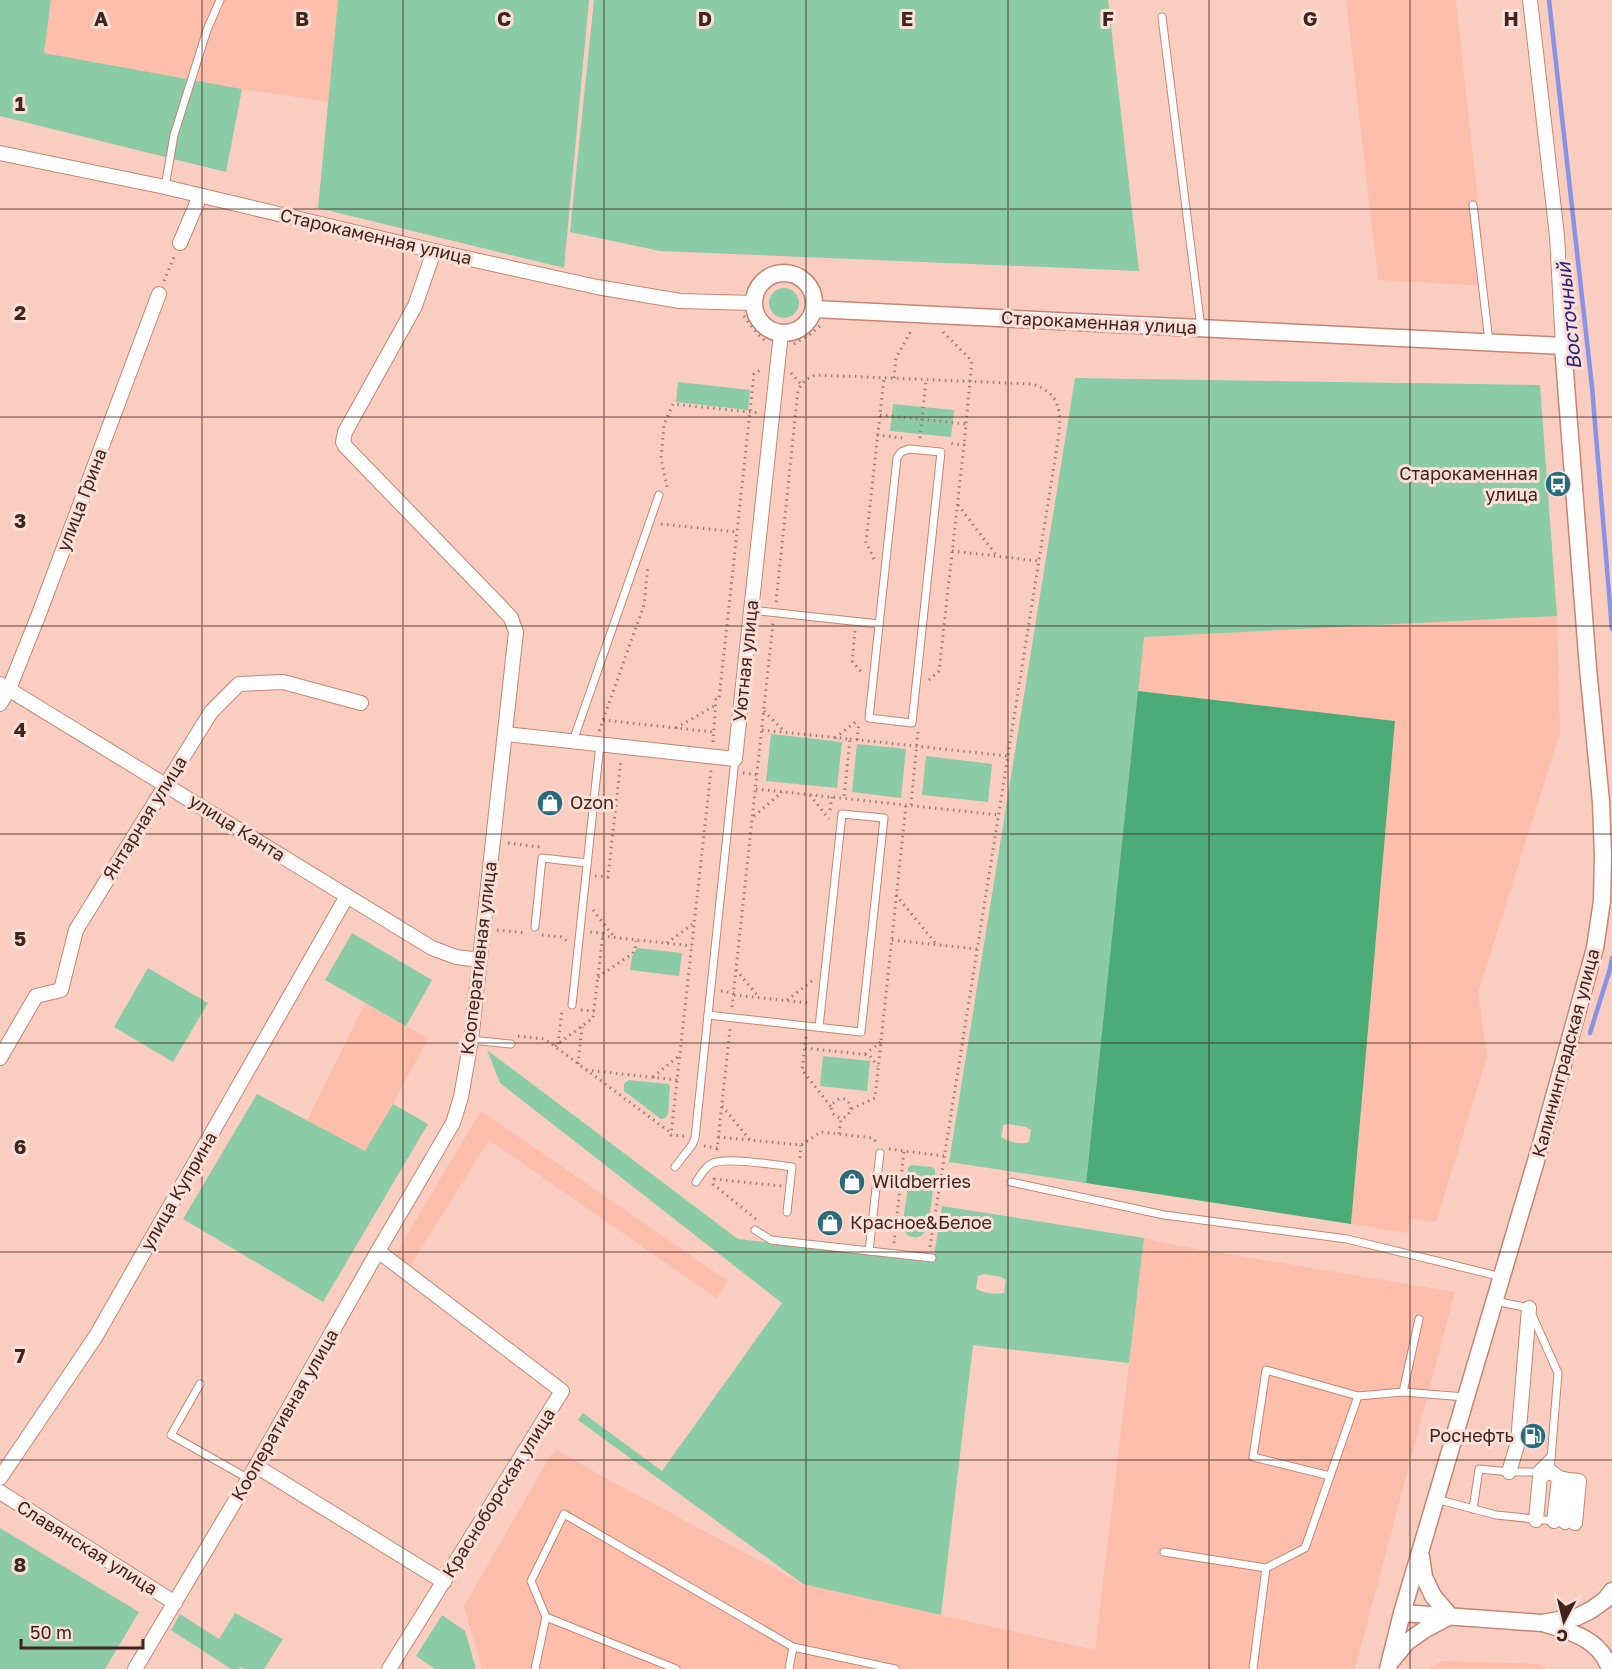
<svg xmlns="http://www.w3.org/2000/svg" width="1612" height="1669" viewBox="0 0 1612 1669" font-family="'Golos Text',sans-serif">
  <style>
    .built { fill: #fdbeab }
    .green { fill: #8bcba5; fill-rule: evenodd }
    .forest { fill: #4bac78 }
    .lines { fill: none; stroke-linecap: round; stroke-linejoin: round }
    .stream { stroke: #8993e5; stroke-width: 4.5 }
    .service-casing { stroke: #c78572; stroke-width: 9 }
    .minor-casing { stroke: #c78572; stroke-width: 16 }
    .tertiary-casing { stroke: #c78572; stroke-width: 19 }
    .path { stroke: #a17e74; stroke-width: 3; stroke-dasharray: 1.5 4.5; stroke-linecap: butt }
    .service { stroke: #fff; stroke-width: 7 }
    .minor { stroke: #fff; stroke-width: 14 }
    .tertiary { stroke: #fff; stroke-width: 16 }
    .grid { fill: none; stroke: #3f251d; stroke-width: 1.5; stroke-opacity: 0.55 }
    .labels { text-anchor: middle; stroke-width: 6; stroke-linejoin: round; paint-order: stroke }
    .street-label { font-size: 18px; fill: #3f251d; stroke: #fcdfd6 }
    .poi-label { font-size: 18px; fill: #3f251d; stroke: #fcdfd6; text-anchor: start }
    .water-label { font-size: 20px; font-style: italic; fill: #292280; stroke: #fcdfd6 }
    .grid-label { font-size: 20px; text-anchor: middle; font-weight: bold; fill: #3f251d; stroke: #fcdfd6; stroke-width: 6; stroke-linejoin: round; paint-order: stroke }
  </style>
  <rect width="100%" height="100%" fill="#f9cec1"/>
  <g class="built">
    <polygon points="51,0 338,0 329,102 242,89 44,53"/>
    <polygon points="1346,0 1456,0 1487,286 1378,280"/>
    <polygon points="1557,616 1560,733 1478,993 1487,1057 1436,1222 1411,1218 1407,1233 1351,1224 1395,722 1138,691 1143,637"/>
    <polygon points="365,1003 428,1038 393,1104 366,1151 307,1121"/>
    <polygon points="481,1111 728,1281 716,1298 489,1140 410,1266 395,1255"/>
    <polygon points="1144,1238 1174,1245 1455,1292 1355,1669 482,1669 464,1606 552,1453 557,1450 600,1475 803,1584 1095,1650"/>
    <polygon points="1442,1661 1539,1664 1547,1669 1427,1669"/>
  </g>
  <g class="green">
    <polygon points="0,0 51,0 44,53 242,89 226,172 0,116"/>
    <polygon points="338,0 589,0 564,268 318,208"/>
    <polygon points="594,0 1108,0 1139,271 660,251 570,232"/>
    <circle cx="784" cy="303" r="15"/>
    <path d="M1075,378L1540,385L1557,616L1144,637L1086,1183L949,1162ZM1009,1124L1026,1127L1031,1130L1029,1142C1020,1145 1009,1142 1001,1137L1003,1125Z"/>
    <polygon points="678,382 750,390 748,410 676,402"/>
    <polygon points="893,404 954,410 951,437 890,431"/>
    <polygon points="771,734 842,742 837,788 766,781"/>
    <polygon points="857,744 906,749 901,798 852,792"/>
    <polygon points="926,756 992,764 988,802 922,795"/>
    <polygon points="352,933 432,980 406,1026 325,980"/>
    <polygon points="637,948 682,953 679,976 630,970 632,957"/>
    <polygon points="148,968 208,1003 173,1062 114,1027"/>
    <path d="M487,1050L738,1239L933,1262L942,1206L1144,1238L1129,1363L973,1345L941,1615L803,1584L578,1420L583,1413L662,1471L782,1303L500,1083ZM984,1274L1001,1277L1006,1280L1004,1293C995,1295 984,1293 976,1289L978,1276Z"/>
    <polygon points="823,1056 870,1061 867,1091 820,1086"/>
    <polygon points="629,1080 668,1084 670,1086 668,1114 665,1118 661,1119 624,1091 624,1084"/>
    <polygon points="257,1094 365,1151 393,1104 428,1124 323,1302 183,1219"/>
    <path d="M911,1165L932,1167L935,1170V1174C933,1186 930,1225 924,1233C919,1239 913,1238 907,1235C899,1222 907,1206 907,1192C907,1184 907,1177 908,1168Z"/>
    <polygon points="0,1528 139,1612 105,1669 0,1669"/>
    <polygon points="235,1613 283,1639 264,1669 244,1669 240,1667 238,1669 231,1669 171,1630 180,1614 219,1639"/>
    <polygon points="442,1615 465,1631 476,1669 435,1669 416,1656"/>
  </g>
  <polygon class="forest" points="1138,691 1395,721 1351,1224 1086,1183"/>
  <g class="lines">
    <g class="stream">
      <polyline points="1549,0 1592,387 1612,629"/>
      <polyline points="1590,1033 1610,969 1612,958"/>
    </g>
    <defs>
      <g id="service">
        <polyline points="1162,17 1201,328"/>
        <polyline points="165,187 174,135 207,30 220,0"/>
        <polyline points="1473,205 1489,342"/>
        <polygon points="909,449 941,452 912,723 869,718 897,458 901,452"/>
        <polyline points="751,610 879,624"/>
        <polyline points="573,741 659,495"/>
        <polyline points="535,927 542,858 587,863"/>
        <polyline points="572,1005 600,744"/>
        <polyline points="708,1015 861,1032 884,818 842,814 819,1027"/>
        <polyline points="471,1040 511,1044"/>
        <polyline points="675,1167 692,1145 695,1138 735,759"/>
        <path d="M696,1182C700,1176 705,1167 711,1164C724,1156 775,1165 792,1167L787,1212"/>
        <polyline points="1011,1182 1164,1215 1347,1239 1502,1277"/>
        <polyline points="755,1230 771,1240 932,1258"/>
        <polyline points="869,1251 880,1153"/>
        <polyline points="1495,1301 1529,1308 1558,1373 1550,1471"/>
        <polyline points="200,1384 171,1435 249,1479"/>
        <polyline points="1403,1392 1419,1319"/>
        <polyline points="1330,1476 1253,1457 1266,1370 1358,1396"/>
        <polyline points="1436,1499 1496,1515 1554,1521"/>
        <polyline points="1473,1509 1479,1469 1509,1472 1535,1472 1551,1456"/>
        <polyline points="1164,1552 1266,1568"/>
        <polyline points="546,1617 676,1669"/>
        <polyline points="535,1669 546,1617 531,1581 564,1514 793,1647 895,1669"/>
        <polyline points="789,1669 793,1647"/>
        <polyline points="1253,1669 1266,1568 1305,1548 1358,1396 1403,1392 1465,1397"/>
      </g>
      <g id="minor">
        <polyline points="1530,0 1557,236 1563,346"/>
        <polyline points="0,153 165,187 434,251 597,287 680,301 754,303"/>
        <polyline points="180,243 200,196"/>
        <polyline points="0,684 432,948 456,957 480,960"/>
        <polyline points="0,704 9,689 39,614 159,294"/>
        <polyline points="505,734 735,759 781,333"/>
        <polyline points="0,1058 36,996 61,990 76,930 211,712 239,684 283,682 361,703"/>
        <polyline points="378,1251 562,1391 389,1669"/>
        <polyline points="256,1466 444,1582"/>
        <polyline points="1550,1471 1559,1478 1554,1521"/>
        <polyline points="1509,1472 1518,1442 1529,1308"/>
        <polyline points="0,1478 96,1336 347,896"/>
        <polyline points="1559,1478 1569,1480 1565,1522"/>
        <polyline points="1569,1480 1579,1481 1575,1523"/>
        <polyline points="0,1492 175,1603"/>
        <polyline points="1536,1520 1540,1477 1550,1471"/>
        <polyline points="135,1669 256,1466 378,1251 453,1123 461,1097 471,1040 516,632 511,618 499,605 345,446 343,442 345,432 415,306 434,251"/>
      </g>
      <g id="tertiary">
        <circle cx="784" cy="303" r="30"/>
        <polyline points="814,309 1563,346 1588,668 1601,802 1603,856 1602,901 1595,948 1541,1144 1402,1613 1388,1669"/>
        <polyline points="1402,1613 1542,1623 1577,1617 1591,1610 1605,1600 1612,1591"/>
        <path d="M1546,1624C1572,1632 1600,1639 1610,1669"/>
        <polyline points="1393,1659 1407,1642 1424,1630 1450,1616 1433,1596 1424,1577 1421,1557"/>
      </g>
    </defs>
    <use href="#service" class="service-casing"/>
    <use href="#minor" class="minor-casing"/>
    <use href="#tertiary" class="tertiary-casing"/>
    <g class="path">
      <polyline points="164,281 174,257"/>
      <polyline points="744,316 756,332 765,341"/>
      <polyline points="943,332 972,361 964,445"/>
      <polyline points="794,344 812,333 820,326"/>
      <polyline points="791,373 801,384"/>
      <polyline points="894,378 896,358 911,331"/>
      <polyline points="880,415 966,424"/>
      <polyline points="877,435 902,438"/>
      <polyline points="920,438 926,380"/>
      <polyline points="667,487 661,459 664,425 673,404 760,413"/>
      <polyline points="958,505 997,556"/>
      <polyline points="661,524 737,532"/>
      <polyline points="952,551 1039,561"/>
      <polyline points="874,559 866,542 884,378"/>
      <path d="M776,602L798,391C802,382 807,378 816,375L1032,384C1061,393 1062,413 1058,440L930,1247"/>
      <polyline points="855,631 852,661 863,674"/>
      <polyline points="929,680 939,671 964,445 948,443"/>
      <polyline points="764,711 784,731"/>
      <polyline points="603,720 713,732"/>
      <polyline points="676,728 716,705"/>
      <polyline points="762,730 850,739 844,798"/>
      <polyline points="599,731 644,605 648,565"/>
      <polyline points="835,738 858,720"/>
      <polyline points="850,739 1008,756"/>
      <polyline points="857,740 859,722"/>
      <polyline points="713,742 716,699 719,699 754,374 763,368"/>
      <polyline points="743,773 757,775"/>
      <polyline points="756,789 999,815"/>
      <polyline points="810,795 829,819"/>
      <polyline points="911,805 918,732"/>
      <polyline points="830,810 832,797"/>
      <polyline points="754,816 782,792"/>
      <polyline points="508,843 540,847"/>
      <polyline points="595,876 608,877 621,759"/>
      <polyline points="896,895 937,945"/>
      <polyline points="593,910 614,937"/>
      <polyline points="497,930 526,933"/>
      <polyline points="542,935 561,937 567,941"/>
      <polyline points="602,936 692,946"/>
      <polyline points="892,940 977,949"/>
      <polyline points="667,943 694,923"/>
      <polyline points="736,970 758,996"/>
      <polyline points="598,977 632,954 635,949 636,941"/>
      <polyline points="721,991 734,993"/>
      <polyline points="734,995 809,1003"/>
      <polyline points="787,1000 812,981"/>
      <polyline points="732,1007 773,623"/>
      <polyline points="581,1010 594,1011"/>
      <polyline points="518,1036 545,1039 671,1133"/>
      <polyline points="806,1037 802,1070 832,1108"/>
      <polyline points="558,1044 562,1010"/>
      <polyline points="555,1046 593,1018 603,933 590,932"/>
      <polyline points="805,1048 869,1055 878,1066"/>
      <polyline points="865,1054 881,1042"/>
      <polyline points="578,1064 582,1027"/>
      <polyline points="586,1070 677,1080"/>
      <polyline points="653,1077 680,1055"/>
      <polyline points="722,1106 750,1140"/>
      <path d="M851,1109C847,1086 821,1107 836,1116C843,1121 849,1115 851,1109L875,1098L906,805"/>
      <polyline points="839,1134 841,1118"/>
      <polyline points="684,1136 671,1135 711,770"/>
      <polyline points="718,1137 801,1145 821,1132 873,1138 878,1144"/>
      <polyline points="704,1146 717,1148"/>
      <polyline points="889,1149 944,1156"/>
      <polyline points="717,1150 730,1029"/>
      <polyline points="800,1158 801,1145"/>
      <polyline points="714,1178 713,1184 757,1220"/>
      <polyline points="714,1179 781,1186"/>
      <polyline points="894,1243 904,1151"/>
    </g>
    <use href="#service" class="service"/>
    <use href="#minor" class="minor"/>
    <use href="#tertiary" class="tertiary"/>
  </g>
  <path class="grid" d="M202,0V1669M403,0V1669M604,0V1669M806,0V1669M1008,0V1669M1209,0V1669M1410,0V1669M0,209H1612M0,417H1612M0,626H1612M0,834H1612M0,1043H1612M0,1252H1612M0,1460H1612"/>
  <defs>
    <symbol id="bus-disc" viewBox="-11 -11 22 22"><circle r="9.5" fill="#276b7c" stroke="#fcdfd6"/><path d="M-5-6H5V4H4V6H2V4H-2V6H-4V4H-5ZM-3.5-4V0h7V-4ZM-3.5 1.2v1.5H-2V1.2ZM2 1.2v1.5H3.5V1.2Z" fill="#fff"/></symbol>
    <symbol id="shop-disc" viewBox="-11 -11 22 22"><circle r="9.5" fill="#276b7c" stroke="#fcdfd6"/><path d="M-5-2.5h2.3a2.7 3.5 0 0 1 5.4 0H5L5.5 6h-11ZM-1.5-2.5h3a1.5 2.3 0 0 0-3 0Z" fill="#fff"/></symbol>
    <symbol id="fuel-disc" viewBox="-11 -11 22 22"><circle r="9.5" fill="#276b7c" stroke="#fcdfd6"/><path d="M-5.5-6h7V0h2V4h1.3V-2.5L3-4.5l.8-.8L6-3V5H2.5V1h-1V6h-7ZM-4.2-4.7v3.2H.2V-4.7Z" fill="#fff"/></symbol>
  </defs>
  <g fill-rule="evenodd">
    <use href="#bus-disc" x="1543" y="469" width="30" height="30"/>
    <use href="#shop-disc" x="535" y="788" width="30" height="30"/>
    <use href="#shop-disc" x="837" y="1167" width="30" height="30"/>
    <use href="#shop-disc" x="815" y="1208" width="30" height="30"/>
    <use href="#fuel-disc" x="1518" y="1421" width="30" height="30"/>
  </g>
  <g class="labels">
    <g class="street-label">
      <text transform="translate(376 237) rotate(13)" y="6">Старокаменная улица</text>
      <text transform="translate(1099 323) rotate(3)" y="6">Старокаменная улица</text>
      <text transform="translate(82 500) rotate(-69)" y="6">улица Грина</text>
      <text transform="translate(746 661) rotate(-84)" y="6">Уютная улица</text>
      <text transform="translate(145 818) rotate(-58)" y="6">Янтарная улица</text>
      <text transform="translate(237 828) rotate(32)" y="6">улица Канта</text>
      <text transform="translate(479 958) rotate(-83)" y="6">Кооперативная улица</text>
      <text transform="translate(1566 1053) rotate(-75)" y="6">Калининградская улица</text>
      <text transform="translate(179 1191) rotate(-60)" y="6">улица Куприна</text>
      <text transform="translate(285 1415) rotate(-60)" y="6">Кооперативная улица</text>
      <text transform="translate(499 1493) rotate(-58)" y="6">Красноборская улица</text>
      <text transform="translate(87 1548) rotate(32)" y="6">Славянская улица</text>
    </g>
    <g class="poi-label">
      <text x="1538" y="480" text-anchor="end">Старокаменная<tspan x="1538" dy="21">улица</tspan></text>
      <text x="570" y="809">Ozon</text>
      <text x="872" y="1188">Wildberries</text>
      <text x="850" y="1229">Красное&amp;Белое</text>
      <text x="1514" y="1442" text-anchor="end">Роснефть</text>
    </g>
    <g class="water-label">
      <text transform="translate(1569 316) rotate(-96)" y="7">Восточный</text>
    </g>
  </g>
  <g class="grid-label">
    <text x="101" y="26">A</text>
    <text x="302" y="26">B</text>
    <text x="504" y="26">C</text>
    <text x="705" y="26">D</text>
    <text x="907" y="26">E</text>
    <text x="1108" y="26">F</text>
    <text x="1310" y="26">G</text>
    <text x="1511" y="26">H</text>
    <text x="20" y="111">1</text>
    <text x="20" y="320">2</text>
    <text x="20" y="528">3</text>
    <text x="20" y="737">4</text>
    <text x="20" y="946">5</text>
    <text x="20" y="1154">6</text>
    <text x="20" y="1363">7</text>
    <text x="20" y="1572">8</text>
  </g>
  <g transform="translate(1564 1621) rotate(187)" stroke="#fcdfd6" stroke-width="4.5" paint-order="stroke">
  <path d="M0-4.5L10 22L0 15L-10 22Z" fill="#3f251d"/>
  <text y="-9" font-size="16" font-weight="bold" text-anchor="middle" fill="#3f251d">С</text>
  </g>
  <path d="M21 1639v9h122v-9" fill="none" stroke="#3f251d" stroke-width="3"/>
  <text x="30" y="1639" font-size="18" fill="#3f251d" stroke="#fcdfd6" stroke-width="4.5" paint-order="stroke">50 m</text>
</svg>
